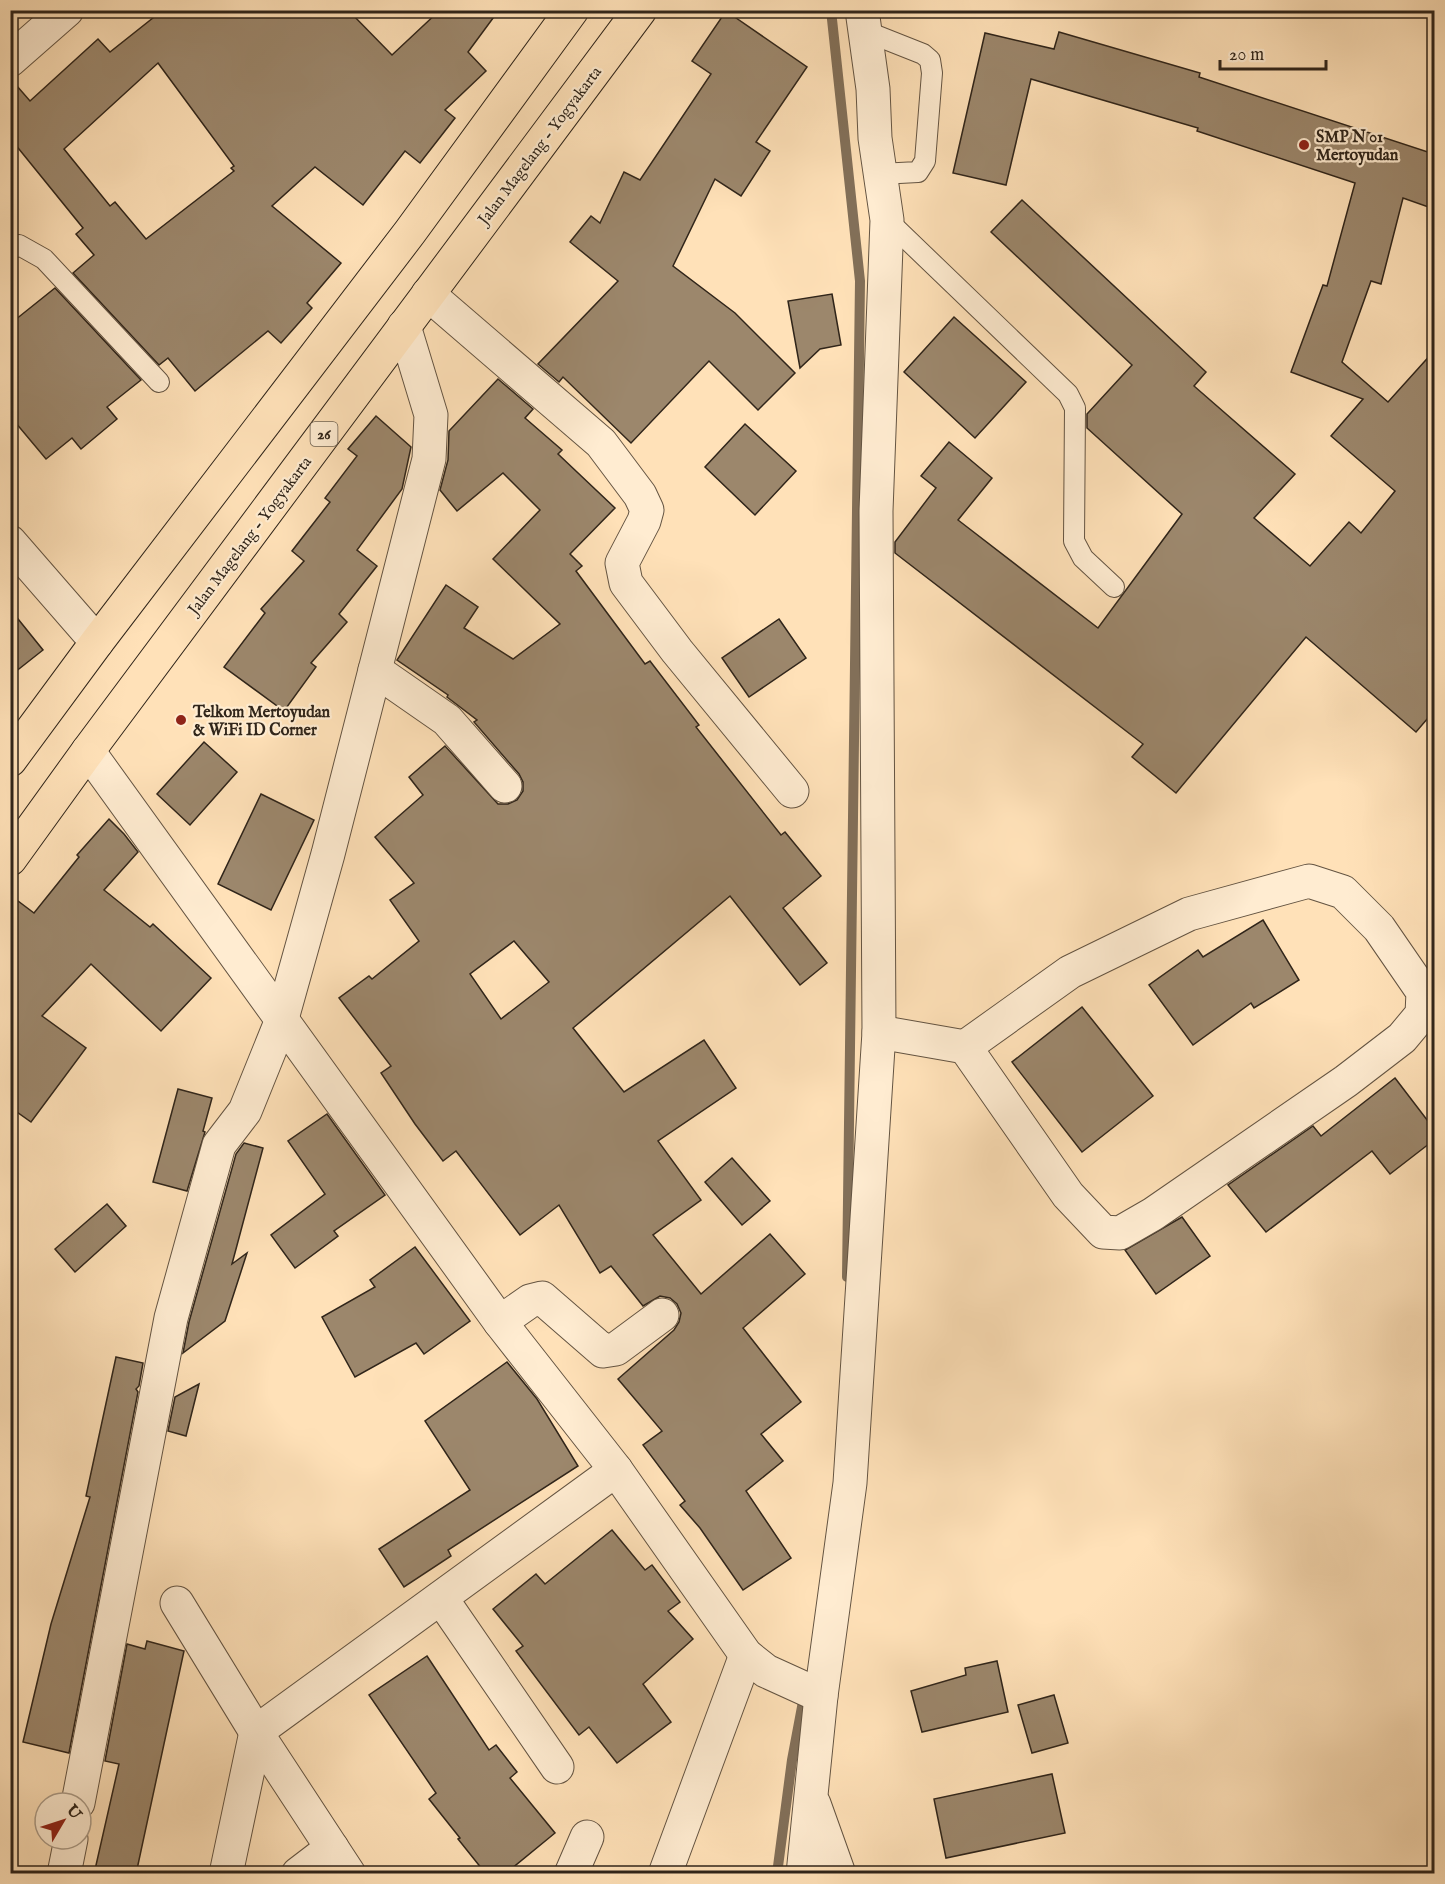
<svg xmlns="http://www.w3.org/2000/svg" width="1445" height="1884" viewBox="0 0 1445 1884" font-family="'IM FELL English',serif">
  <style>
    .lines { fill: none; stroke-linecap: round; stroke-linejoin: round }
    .stream { stroke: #826f58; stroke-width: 10 }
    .building { fill: #9c876c; stroke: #30251a; stroke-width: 1.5; fill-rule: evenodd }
    .service-casing { stroke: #645442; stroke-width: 22 }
    .minor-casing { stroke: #645442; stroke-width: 35 }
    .trunk-casing { stroke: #30251a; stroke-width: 35 }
    .service { stroke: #ffecd1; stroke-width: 20 }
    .minor { stroke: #ffecd1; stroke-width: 33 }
    .trunk { stroke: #ffe1b8; stroke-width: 33 }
    .poi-dot { fill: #8f2418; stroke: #ffecd1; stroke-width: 2 }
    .labels { text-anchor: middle; stroke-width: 4.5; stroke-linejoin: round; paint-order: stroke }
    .shield { fill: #ffecd1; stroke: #6e6151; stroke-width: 1.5 }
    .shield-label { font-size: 15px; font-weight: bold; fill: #30251a }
    .poi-label { font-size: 16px; font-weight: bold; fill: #30251a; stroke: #ffecd1; text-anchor: start }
    .street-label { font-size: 16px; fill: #30251a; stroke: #ffecd1 }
  </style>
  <rect width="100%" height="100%" fill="#ffe1b8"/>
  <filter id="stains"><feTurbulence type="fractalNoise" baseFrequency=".00333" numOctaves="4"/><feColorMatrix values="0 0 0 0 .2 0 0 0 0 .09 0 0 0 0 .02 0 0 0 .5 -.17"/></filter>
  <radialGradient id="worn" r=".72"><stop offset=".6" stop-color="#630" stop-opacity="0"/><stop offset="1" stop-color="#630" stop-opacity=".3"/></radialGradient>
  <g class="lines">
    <g class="stream">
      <polyline points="831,10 860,281 847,1277"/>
      <polyline points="777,1874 792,1760 805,1691"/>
    </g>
  </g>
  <g class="building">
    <path d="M163,10H348L392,55L439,11L499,10L468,52L486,71L445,110L455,118L420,163L405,151L363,205L315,167L272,206L341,263L307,303L312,308L281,343L268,331L195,391L168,358L159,365L73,273L94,255L76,234L83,228L10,138V78L30,101L98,39L110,52ZM158,63L234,166L231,168L234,171L146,239L115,202L110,206L64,149Z"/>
    <polygon points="726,11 807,67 756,142 770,151 741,196 715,179 673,266 735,313 795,373 758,410 709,361 631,443 563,377 559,382 538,364 618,281 570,242 591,216 600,223 624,172 640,180 711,74 692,61"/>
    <polygon points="1059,32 1200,73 1199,77 1434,154 1434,209 1403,198 1381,284 1371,281 1342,362 1388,402 1434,351 1434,711 1416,732 1306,637 1176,793 1132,757 1143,744 895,553 895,542 936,488 921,476 949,442 992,478 958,520 1098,628 1182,514 1087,428 1087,414 1132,365 991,232 1022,200 1206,372 1194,386 1295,474 1254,518 1310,566 1349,522 1361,533 1395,491 1331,436 1363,399 1291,372 1323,285 1327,286 1355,183 1197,131 1198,128 1031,79 1006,185 953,173 985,33 1054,49"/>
    <polygon points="55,288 141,380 107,407 117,419 81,449 72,438 46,459 10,416 10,324"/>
    <polygon points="832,294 841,345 820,349 800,368 788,301"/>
    <polygon points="954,317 1026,382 975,438 904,372"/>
    <path d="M498,379L533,409L525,418L562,450L558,454L615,508L570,554L582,566L576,571L645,664L650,661L699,725L696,727L781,835L785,832L821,876L783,908L827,963L800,985L730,896L573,1028L624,1092L704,1040L736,1088L658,1141L701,1200L653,1235L701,1294L770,1234L805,1274L743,1328L801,1402L761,1434L783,1461L746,1491L791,1558L743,1590L700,1528L680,1505L685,1501L643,1445L662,1431L618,1379L674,1330L679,1322L681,1313L677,1304L670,1298L660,1296L643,1306L611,1266L600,1273L559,1205L520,1235L456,1151L443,1161L415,1124L381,1073L391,1066L339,998L369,976L372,979L419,941L390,900L414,883L375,837L423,795L409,777L445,746L498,804H508L517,800L523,791V782L519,774L474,722L477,720L447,697L448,695L397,660L446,585L478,607L464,628L513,659L560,624L493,559L540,510L503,473L457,511L440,490L448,460L449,431ZM514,941L549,982L501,1019L470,974Z"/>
    <polygon points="376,416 411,447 402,489 357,550 377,566 339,614 347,622 311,663 316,667 284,711 224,667 265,613 261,609 304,561 292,551 330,502 325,498 357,456 348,449"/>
    <polygon points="745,424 796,471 755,515 705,467"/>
    <polygon points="10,609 43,650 10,676"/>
    <polygon points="779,619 806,658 749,697 722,658"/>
    <polygon points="204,742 237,772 190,825 157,794"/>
    <polygon points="261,794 314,820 271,910 218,884"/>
    <polygon points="109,819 124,834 138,852 104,890 150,927 153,924 211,978 161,1031 91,964 42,1016 86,1048 31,1122 10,1107 10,895 34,913 79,857 77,855"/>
    <polygon points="1263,920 1299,980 1254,1008 1251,1003 1193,1045 1149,985 1198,950 1203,957"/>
    <polygon points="1082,1007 1153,1096 1082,1152 1012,1062"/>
    <polygon points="1395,1078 1434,1129 1434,1140 1390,1174 1372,1151 1266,1232 1228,1185 1313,1126 1321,1136"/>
    <polygon points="178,1089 212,1098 203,1131 205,1132 187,1191 153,1182"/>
    <polygon points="327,1114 385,1195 334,1231 338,1236 295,1268 271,1235 325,1194 288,1141"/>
    <polygon points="244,1143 263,1148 232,1264 247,1253 225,1321 183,1353 189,1322 236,1154"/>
    <polygon points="732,1158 770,1201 742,1225 705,1182"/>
    <polygon points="107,1204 126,1226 75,1272 55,1249"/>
    <polygon points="1182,1217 1210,1256 1156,1294 1125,1250"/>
    <polygon points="415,1247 470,1321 424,1354 416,1343 355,1377 322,1317 375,1287 370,1280"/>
    <polygon points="116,1357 143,1363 139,1386 136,1389 138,1392 69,1753 23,1742 51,1624 90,1497 86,1496"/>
    <polygon points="507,1362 537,1399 578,1466 448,1550 451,1556 404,1587 379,1549 470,1490 425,1421"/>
    <polygon points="199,1384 186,1436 168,1431 175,1397"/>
    <polygon points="612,1530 645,1570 652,1565 680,1602 668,1611 693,1639 643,1684 671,1722 617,1763 589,1727 579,1735 516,1651 523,1646 493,1609 536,1574 545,1584"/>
    <polygon points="147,1641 184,1651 136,1874 94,1874 119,1764 105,1761 127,1644 145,1649"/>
    <polygon points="427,1656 489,1750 496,1745 517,1772 510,1778 555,1833 505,1874 486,1874 458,1839 460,1838 429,1799 436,1793 369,1695"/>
    <polygon points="997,1661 1008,1712 922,1732 911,1691 966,1675 965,1668"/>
    <polygon points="1054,1695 1068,1743 1032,1753 1018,1705"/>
    <polygon points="1052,1774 1065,1833 946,1858 934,1799"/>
  </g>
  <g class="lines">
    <defs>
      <g id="service">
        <polyline points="865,31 923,54 930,60 932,73 925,161 918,172 880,174"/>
        <polyline points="887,220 1068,394 1075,408 1074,541 1083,558 1114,587"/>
        <polyline points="10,250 19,245 44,259 159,382"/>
      </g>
      <g id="minor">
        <polyline points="10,60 67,10"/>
        <polyline points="428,294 601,443 640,495 647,510 644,521 622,563 626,583 677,651 792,791"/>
        <polyline points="10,542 97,642"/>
        <polyline points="375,670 447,720 505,786"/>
        <polyline points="88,751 500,1322 616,1470 746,1655 766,1671 821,1696"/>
        <polygon points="1309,881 1343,892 1379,928 1423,992 1422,1014 1402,1038 1346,1081 1153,1214 1120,1233 1103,1232 1068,1195 965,1047 1070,972 1189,914"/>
        <polyline points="879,1032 965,1047"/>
        <polyline points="500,1322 530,1301 542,1298 603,1351 616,1349 662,1315"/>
        <polyline points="441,1598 557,1767"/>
        <polyline points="177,1603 256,1732 349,1874"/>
        <polyline points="78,1803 171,1318 219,1145 245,1111 281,1022 328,854 429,459 431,415 404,326"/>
        <polyline points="814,1804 839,1874"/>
        <polyline points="64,1874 71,1839"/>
        <polyline points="226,1874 256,1732 616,1470"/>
        <polyline points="298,1874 332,1848"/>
        <polyline points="571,1874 587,1837"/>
        <polyline points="665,1874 746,1655"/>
        <polyline points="803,1874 821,1696 850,1483 879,1032 876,511 887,220 875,138 873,89 862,10"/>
      </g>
      <g id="trunk">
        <polyline points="10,760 97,642 410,232 572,10"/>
        <polyline points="10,859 88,751 640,10"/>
      </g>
    </defs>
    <use href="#service" class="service-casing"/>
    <use href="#minor" class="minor-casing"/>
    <use href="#trunk" class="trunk-casing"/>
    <use href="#service" class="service"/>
    <use href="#minor" class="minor"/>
    <use href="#trunk" class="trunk"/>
  </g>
  <g class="poi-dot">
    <circle cx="1304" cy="145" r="6"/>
    <circle cx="181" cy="720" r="6"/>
  </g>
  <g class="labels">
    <rect class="shield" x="310.5" y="422" width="27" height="24" rx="4.5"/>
    <g class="shield-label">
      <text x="324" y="439">26</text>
    </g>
    <g class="poi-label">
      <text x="1316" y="142">SMP N 01<tspan x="1316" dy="18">Mertoyudan</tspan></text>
      <text x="193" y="717">Telkom Mertoyudan<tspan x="193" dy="18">&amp; WiFi ID Corner</tspan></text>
    </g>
    <g class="street-label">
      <text transform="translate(539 145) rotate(-53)" y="6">Jalan Magelang - Yogyakarta</text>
      <text transform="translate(249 535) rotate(-53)" y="6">Jalan Magelang - Yogyakarta</text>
    </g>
  </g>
  <rect width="1445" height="1884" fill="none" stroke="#ffe1b8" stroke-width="36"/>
  <rect x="12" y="12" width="1421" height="1860" fill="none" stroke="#30251a" stroke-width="3"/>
  <rect x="18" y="18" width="1409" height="1848" fill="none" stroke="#30251a" stroke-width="1.5"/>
  <g transform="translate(63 1821) rotate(51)"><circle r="28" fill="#ffecd1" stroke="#ac9c88" stroke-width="1.5"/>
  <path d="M0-4.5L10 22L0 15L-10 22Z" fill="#8f2418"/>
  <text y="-9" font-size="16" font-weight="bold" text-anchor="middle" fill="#30251a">U</text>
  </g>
  <path d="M1220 60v9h106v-9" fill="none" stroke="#30251a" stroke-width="3"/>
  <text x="1229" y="60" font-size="18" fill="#30251a" stroke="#ffecd1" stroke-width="4.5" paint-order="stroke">20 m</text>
  <rect width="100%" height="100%" filter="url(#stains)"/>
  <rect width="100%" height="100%" fill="url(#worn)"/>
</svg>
